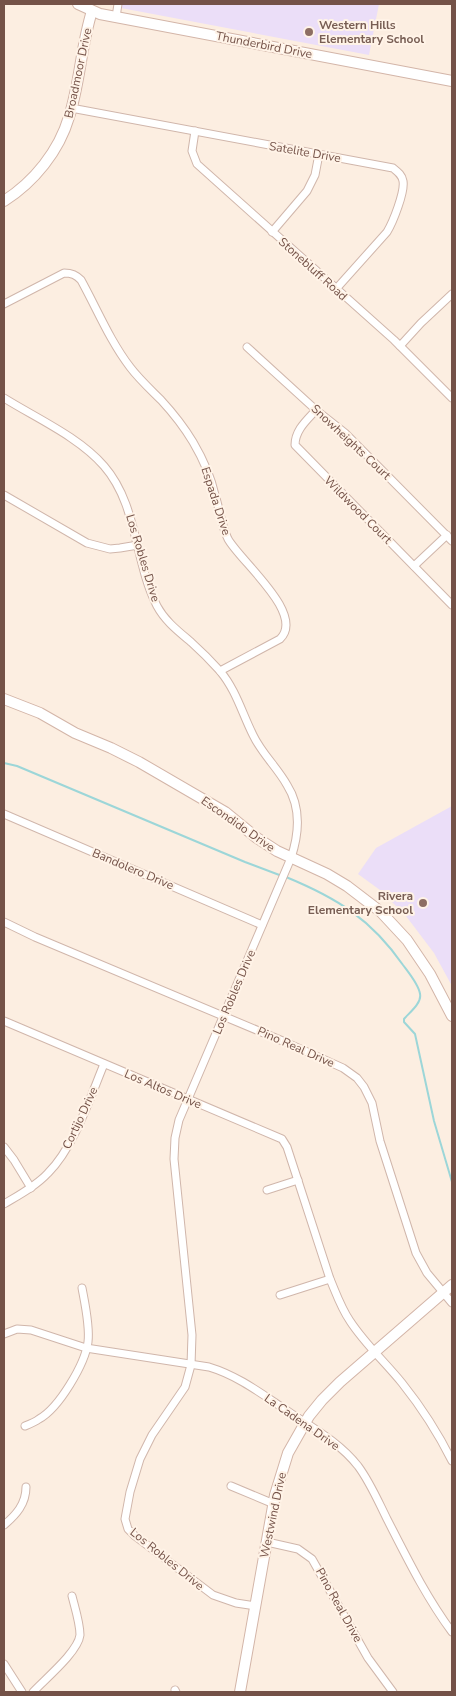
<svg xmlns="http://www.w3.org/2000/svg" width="456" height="1696" viewBox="0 0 456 1696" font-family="'Nunito Sans',sans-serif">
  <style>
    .education { fill: #ebdef8 }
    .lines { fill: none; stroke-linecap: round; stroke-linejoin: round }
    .stream { stroke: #9cd6d8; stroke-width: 2 }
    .street-casing { stroke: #d0b6ab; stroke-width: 9 }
    .secondary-casing { stroke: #d3b5a8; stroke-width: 12 }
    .street { stroke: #fff; stroke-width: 7 }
    .secondary { stroke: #fff; stroke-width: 10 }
    .education-dot { fill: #8d6e63; stroke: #fff3e7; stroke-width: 2 }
    .labels { text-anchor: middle; stroke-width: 4; stroke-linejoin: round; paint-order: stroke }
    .education-label { font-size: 12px; font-weight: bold; fill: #785e54; stroke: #fff3e7; text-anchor: start }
    .street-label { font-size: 12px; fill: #745248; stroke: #fff3e7 }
  </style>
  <rect width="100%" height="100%" fill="#fceee1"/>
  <g class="education">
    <polygon points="122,4 379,4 369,55 121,8"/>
    <polygon points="452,806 452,986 434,953 406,916 380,890 358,874 376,848"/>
  </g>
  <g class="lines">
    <g class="stream">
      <polyline points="4,763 17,766 245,862 282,876"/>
      <path d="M286,877C337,898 371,919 403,965C409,973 419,985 420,994C422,1003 409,1013 404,1019V1022L415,1034L434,1121L452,1182"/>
    </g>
    <defs>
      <g id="street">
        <polyline points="116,17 118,4"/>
        <path d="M71,108L393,168C398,172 402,175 403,181C405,192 393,222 387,232L336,289"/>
        <polyline points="195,131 192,151 197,164 394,340 452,398"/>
        <polyline points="272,232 307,191 315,175 319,154"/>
        <path d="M4,304L64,273C72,273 76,275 81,280C97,309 110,341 130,367C139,379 150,389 161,400C173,413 184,427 193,442C203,459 211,477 215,495C220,510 221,525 228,539C240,561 306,614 280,639L220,671"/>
        <polyline points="400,346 421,323 452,294"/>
        <polyline points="247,347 316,410 345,433 452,541"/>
        <path d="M4,398C36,418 79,437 104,466C138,505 134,561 157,606C165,621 178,631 191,642C201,651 211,661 220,671C236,690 242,713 253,735C262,754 277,767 287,785C301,807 299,834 291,858L179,1120L175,1138L174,1159L192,1335L191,1365L185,1387L152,1435L140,1459L130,1492L125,1519L128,1529L135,1536L213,1595L236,1603L256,1606"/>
        <path d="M316,410C307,420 295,430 295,445L452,605"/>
        <polyline points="4,495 87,543 110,549 120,548 138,545"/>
        <polyline points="414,566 447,535"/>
        <polyline points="4,814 262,925"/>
        <polyline points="4,922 35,937 285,1042 343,1068 357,1078 364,1087 372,1103 380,1141 416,1253 427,1273 452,1303"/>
        <path d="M4,1021L282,1139L287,1147L330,1279C336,1293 341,1308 350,1321C365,1344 385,1362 402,1383C422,1408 438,1433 452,1461"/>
        <polyline points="4,1147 14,1160 31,1188"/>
        <polyline points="267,1190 298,1180"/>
        <path d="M4,1204C19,1195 36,1186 48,1173C74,1147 90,1098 104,1064"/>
        <polyline points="280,1295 330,1279"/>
        <path d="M4,1334L17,1329L31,1330L86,1348L209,1367C239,1376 263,1395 289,1412C313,1428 339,1442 358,1466C370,1482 378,1501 387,1519C407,1558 426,1597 452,1632"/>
        <path d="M25,1426C30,1424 35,1422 39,1419C59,1408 85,1364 88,1342C90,1326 85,1304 82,1288"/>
        <polyline points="231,1486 274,1504"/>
        <path d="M4,1525C16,1515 26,1504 26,1487"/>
        <polyline points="267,1542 298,1549 312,1559 368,1658 393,1692"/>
        <polyline points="4,1664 22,1692"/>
        <polyline points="175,1690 176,1692"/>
        <path d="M33,1692C45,1679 78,1652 80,1635C80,1623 75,1608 72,1596"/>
      </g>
      <g id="secondary">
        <polyline points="78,4 100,14 452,81"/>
        <path d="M4,201C34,182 59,151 69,117C80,83 81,46 92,11"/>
        <polyline points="4,699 40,713 75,733 111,748 139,762 225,812 257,838 277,851 327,874 347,886 381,912 407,940 430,974 452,1016"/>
        <polyline points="240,1692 275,1495 288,1453 309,1416 322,1400 340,1382 452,1285"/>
      </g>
    </defs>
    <use href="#street" class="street-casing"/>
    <use href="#secondary" class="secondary-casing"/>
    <use href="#street" class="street"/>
    <use href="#secondary" class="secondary"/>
  </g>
  <g class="education-dot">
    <circle cx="309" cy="32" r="5"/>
    <circle cx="423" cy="903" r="5"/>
  </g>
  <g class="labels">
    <g class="education-label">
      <text x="319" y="29">Western Hills<tspan x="319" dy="14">Elementary School</tspan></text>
      <text x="413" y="900" text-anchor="end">Rivera<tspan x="413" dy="14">Elementary School</tspan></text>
    </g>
    <g class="street-label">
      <text transform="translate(264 45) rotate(11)" y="4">Thunderbird Drive</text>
      <text transform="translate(78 73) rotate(-78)" y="4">Broadmoor Drive</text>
      <text transform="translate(305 152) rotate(10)" y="4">Satelite Drive</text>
      <text transform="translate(313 269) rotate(42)" y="4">Stonebluff Road</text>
      <text transform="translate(351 442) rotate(43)" y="4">Snowheights Court</text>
      <text transform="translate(216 501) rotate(72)" y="4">Espada Drive</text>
      <text transform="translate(358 510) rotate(45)" y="4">Wildwood Court</text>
      <text transform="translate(143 558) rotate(73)" y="4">Los Robles Drive</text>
      <text transform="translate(238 824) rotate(35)" y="4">Escondido Drive</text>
      <text transform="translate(133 869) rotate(23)" y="4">Bandolero Drive</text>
      <text transform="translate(234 992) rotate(-67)" y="4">Los Robles Drive</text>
      <text transform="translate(296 1047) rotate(24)" y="4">Pino Real Drive</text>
      <text transform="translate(163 1089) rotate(23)" y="4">Los Altos Drive</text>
      <text transform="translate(80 1118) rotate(-65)" y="4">Cortijo Drive</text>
      <text transform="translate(302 1422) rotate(35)" y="4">La Cadena Drive</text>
      <text transform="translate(273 1515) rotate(-78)" y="4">Westwind Drive</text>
      <text transform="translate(167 1559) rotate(39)" y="4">Los Robles Drive</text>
      <text transform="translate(339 1605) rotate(61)" y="4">Pino Real Drive</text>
    </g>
  </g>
  <rect width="456" height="1696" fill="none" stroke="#745248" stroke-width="10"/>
</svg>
